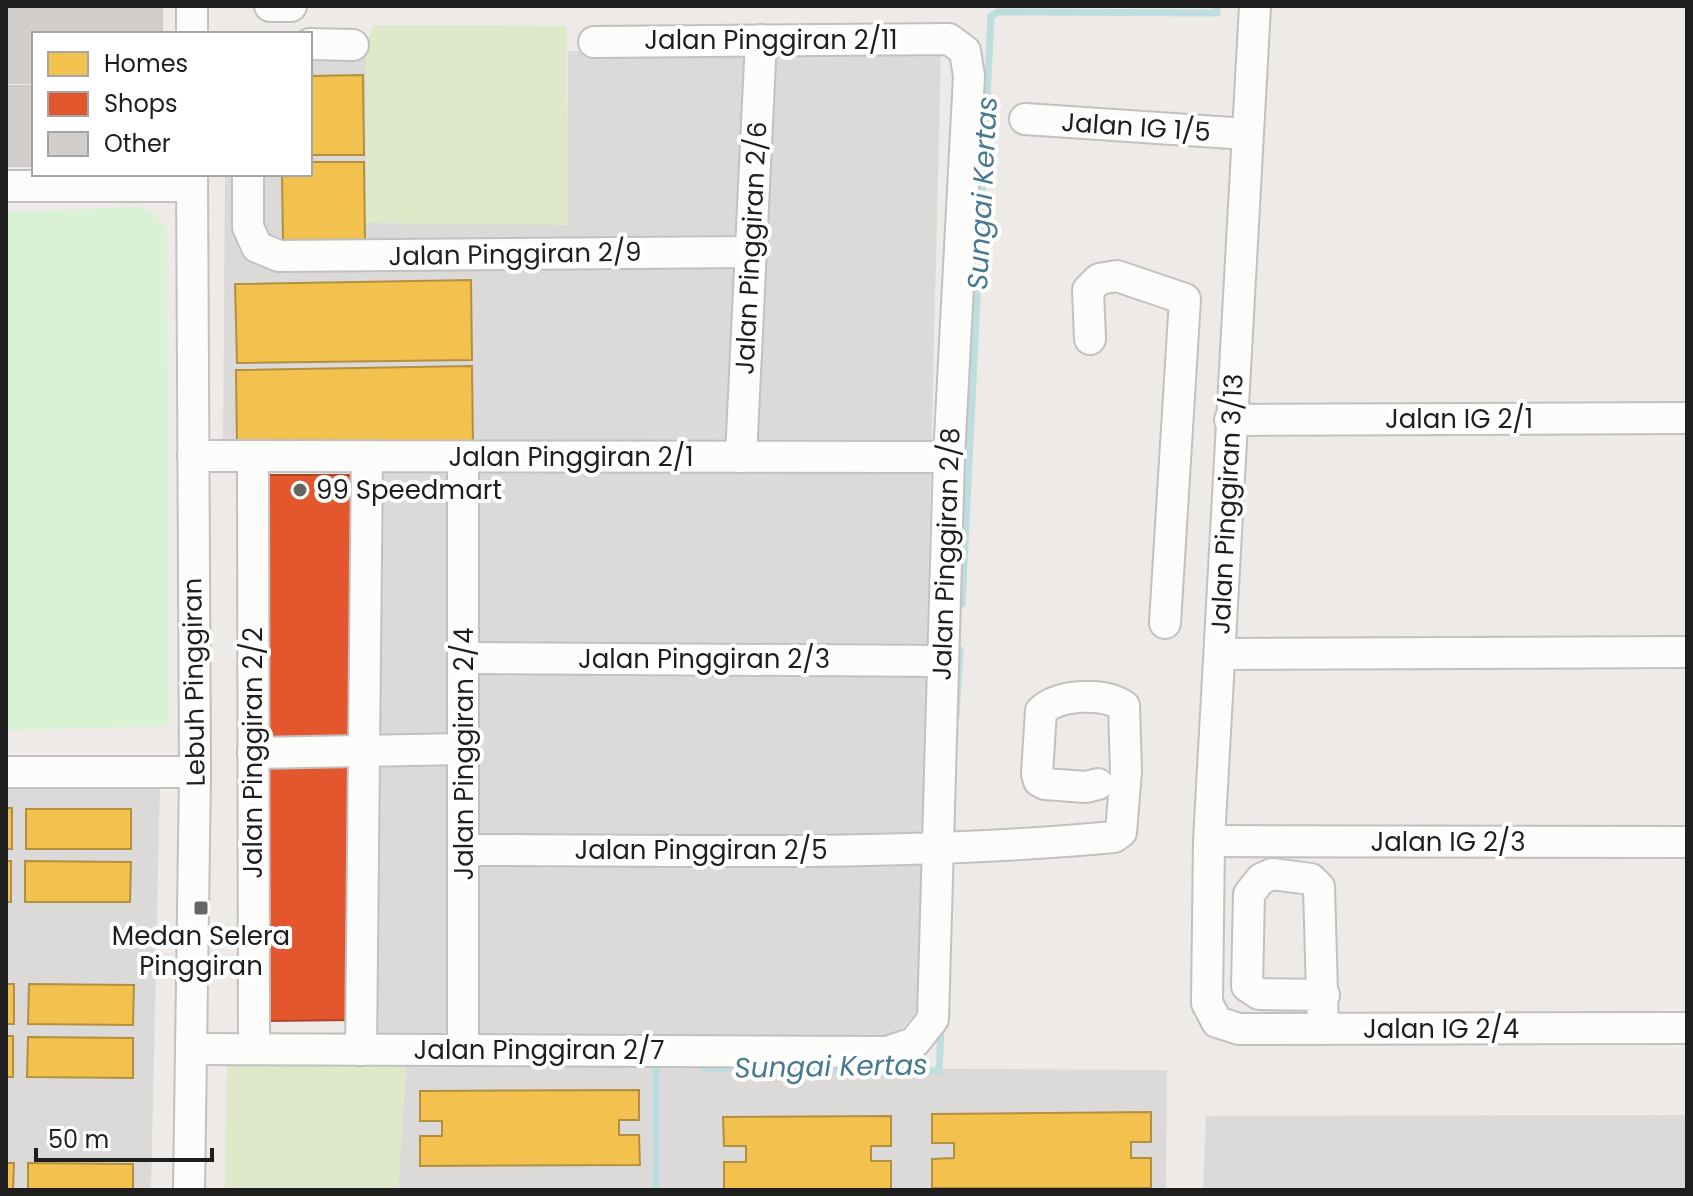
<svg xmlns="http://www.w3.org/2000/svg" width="1693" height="1196" viewBox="0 0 1693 1196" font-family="Poppins,sans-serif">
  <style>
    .residential { fill: #dcdad8 }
    .grass { fill: #dfe8c8 }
    .park { fill: #d9f1d4 }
    .homes { fill: #f2c14e; stroke: #b29040; stroke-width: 2 }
    .shops { fill: #e4572e; stroke: #a94629; stroke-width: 2 }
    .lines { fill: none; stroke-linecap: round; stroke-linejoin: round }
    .stream { stroke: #bdddde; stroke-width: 7 }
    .building { fill: #d2cecc; stroke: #d0cbc8; stroke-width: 2 }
    .minor-casing { stroke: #c2c1bf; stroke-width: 34 }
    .minor { stroke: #fcfcfb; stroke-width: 30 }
    .poi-dot { fill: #666564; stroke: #fff; stroke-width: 3 }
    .labels { text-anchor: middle; stroke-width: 8; stroke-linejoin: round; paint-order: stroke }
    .street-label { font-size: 26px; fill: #1e1e1e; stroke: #fff }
    .poi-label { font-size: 26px; fill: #1e1e1e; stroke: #fff; text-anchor: start }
    .water-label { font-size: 28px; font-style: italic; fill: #477a91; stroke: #fff }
  </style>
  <rect width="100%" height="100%" fill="#edeae7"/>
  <g class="residential">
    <polygon points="310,49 366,51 567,225 568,51 941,49 918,1011 892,1039 372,1038 369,448 223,449 225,174 310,174"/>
    <polygon points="6,782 160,783 151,1190 6,1190"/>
    <polygon points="406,1066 1167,1070 1166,1190 398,1190"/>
    <polygon points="1687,1115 1687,1190 1203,1190 1206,1116"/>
  </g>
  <g class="grass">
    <polygon points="373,25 566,26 568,225 366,223 366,51"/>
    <polygon points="227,1061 406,1066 398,1190 225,1190"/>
  </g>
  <polygon class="park" points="138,207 154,215 166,227 167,244 169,726 6,730 6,212"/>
  <g class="homes">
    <polygon points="363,75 364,155 310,155 310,76"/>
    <polygon points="310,162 364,162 365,241 283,242 282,174 310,174"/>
    <polygon points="471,280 472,360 237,363 235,284"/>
    <polygon points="472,366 473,446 237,449 236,370"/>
    <rect x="6" y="808" width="6" height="41"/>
    <rect x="26" y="809" width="105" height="40"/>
    <rect x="6" y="861" width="5" height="41"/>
    <polygon points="25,861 131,862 130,902 25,902"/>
    <rect x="6" y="984" width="8" height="40"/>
    <polygon points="29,984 134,985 133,1025 28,1024"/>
    <rect x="6" y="1036" width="7" height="41"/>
    <polygon points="28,1037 133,1038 133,1078 27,1077"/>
    <polygon points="639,1090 639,1120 619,1120 619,1135 639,1135 640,1165 420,1166 420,1136 442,1136 442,1121 420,1121 420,1091"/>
    <polygon points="1151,1112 1151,1142 1131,1142 1131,1158 1151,1158 1151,1188 932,1188 932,1159 954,1158 954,1143 932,1143 932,1114"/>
    <polygon points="891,1116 891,1146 871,1146 871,1161 891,1161 891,1190 724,1190 724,1162 746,1162 746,1146 724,1146 723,1117"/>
    <polygon points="6,1163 14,1163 13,1190 6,1190"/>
    <polygon points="28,1163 133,1164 133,1190 28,1190"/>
  </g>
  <g class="shops">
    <polygon points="268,475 353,475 354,738 268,738"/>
    <polygon points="266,758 352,758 353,1020 267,1021"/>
  </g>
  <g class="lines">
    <g class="stream">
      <polyline points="962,604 991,16 998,12 1217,13 1217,6"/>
      <polyline points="956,716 960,650"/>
      <polyline points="656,1067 656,1190"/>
      <polyline points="703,1068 939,1071 941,1028"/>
    </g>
  </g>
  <g class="building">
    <polygon points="6,6 162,6 162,34 34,34 34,83 6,83"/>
    <rect x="6" y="86" width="28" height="80"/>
  </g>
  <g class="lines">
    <defs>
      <g id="minor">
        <polyline points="192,6 192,34"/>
        <polyline points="270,6 291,6"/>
        <polyline points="1255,6 1209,841 1207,1003 1217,1022 1239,1029 1687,1028"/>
        <polyline points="310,44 353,45"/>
        <polyline points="1025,119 1247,134"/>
        <polyline points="248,174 248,227 257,247 279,256 751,252"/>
        <polyline points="6,186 192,186"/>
        <polyline points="1090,339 1088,290 1099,279 1117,276 1185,299 1165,623"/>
        <polyline points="1230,420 1687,418"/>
        <polyline points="193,456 949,457"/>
        <polyline points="253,457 254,1049"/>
        <polyline points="463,457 463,1050"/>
        <polyline points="741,457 761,40"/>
        <polyline points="1220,654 1687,652"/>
        <polyline points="465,658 943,661"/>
        <polyline points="253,753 464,749"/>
        <polyline points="6,772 195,772"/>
        <polyline points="1209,841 1687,842"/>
        <path d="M464,850C681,850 898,857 1114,837L1121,832L1126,771L1124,706C1103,692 1059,694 1041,711L1037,774L1039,781L1045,784L1086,787L1098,784"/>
        <polyline points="1323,1029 1319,887 1311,879 1272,874 1261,879 1249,894 1247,986 1259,994 1324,995"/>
        <polyline points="192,1049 887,1052 914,1043 933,1019 949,457 969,76 965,51 949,39 594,42"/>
        <polyline points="361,1050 367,457"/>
        <polyline points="189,1190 195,772 192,174"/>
      </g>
    </defs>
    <use href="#minor" class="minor-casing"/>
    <use href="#minor" class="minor"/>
  </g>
  <g class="poi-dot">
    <circle cx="300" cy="490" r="8"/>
    <rect x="193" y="900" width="16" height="16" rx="4"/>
  </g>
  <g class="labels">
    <g class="street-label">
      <text x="771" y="49">Jalan Pinggiran 2/11</text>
      <text transform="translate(1136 127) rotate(4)" y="9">Jalan IG 1/5</text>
      <text transform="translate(751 248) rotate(-87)" y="9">Jalan Pinggiran 2/6</text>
      <text transform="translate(515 254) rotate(-1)" y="9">Jalan Pinggiran 2/9</text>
      <text x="1459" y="428">Jalan IG 2/1</text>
      <text x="571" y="466">Jalan Pinggiran 2/1</text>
      <text transform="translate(1227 504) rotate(-87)" y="9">Jalan Pinggiran 3/13</text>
      <text transform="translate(946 554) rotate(-88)" y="9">Jalan Pinggiran 2/8</text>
      <text x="704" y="668">Jalan Pinggiran 2/3</text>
      <text transform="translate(194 682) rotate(-91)" y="9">Lebuh Pinggiran</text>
      <text transform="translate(253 753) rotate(-90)" y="9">Jalan Pinggiran 2/2</text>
      <text transform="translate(464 754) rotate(-90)" y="9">Jalan Pinggiran 2/4</text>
      <text x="1448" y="851">Jalan IG 2/3</text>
      <text x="701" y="859">Jalan Pinggiran 2/5</text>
      <text x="1441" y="1038">Jalan IG 2/4</text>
      <text x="539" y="1059">Jalan Pinggiran 2/7</text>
    </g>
    <g class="poi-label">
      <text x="316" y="499">99 Speedmart</text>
      <text x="201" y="945" text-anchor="middle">Medan Selera<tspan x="201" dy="30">Pinggiran</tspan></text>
    </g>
    <g class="water-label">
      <text transform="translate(982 193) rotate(-87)" y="10">Sungai Kertas</text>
      <text transform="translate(831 1066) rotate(-1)" y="10">Sungai Kertas</text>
    </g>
  </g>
  <rect width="1693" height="1196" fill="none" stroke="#1e1e1e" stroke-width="16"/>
  <rect x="32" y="32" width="280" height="144" fill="#ffffff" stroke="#a5a5a5" stroke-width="2"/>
  <rect x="48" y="52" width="40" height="24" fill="#f2c14e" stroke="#a5a5a5" stroke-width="2"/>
  <text x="104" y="72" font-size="24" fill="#1e1e1e">Homes</text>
  <rect x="48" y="92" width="40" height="24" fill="#e4572e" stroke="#a5a5a5" stroke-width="2"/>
  <text x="104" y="112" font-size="24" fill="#1e1e1e">Shops</text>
  <rect x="48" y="132" width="40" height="24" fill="#d2cecc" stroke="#a5a5a5" stroke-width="2"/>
  <text x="104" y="152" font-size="24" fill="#1e1e1e">Other</text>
  <path d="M36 1148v12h176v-12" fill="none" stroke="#1e1e1e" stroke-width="4"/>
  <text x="48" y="1148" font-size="24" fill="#1e1e1e" stroke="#ffffff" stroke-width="6" paint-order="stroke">50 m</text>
</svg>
